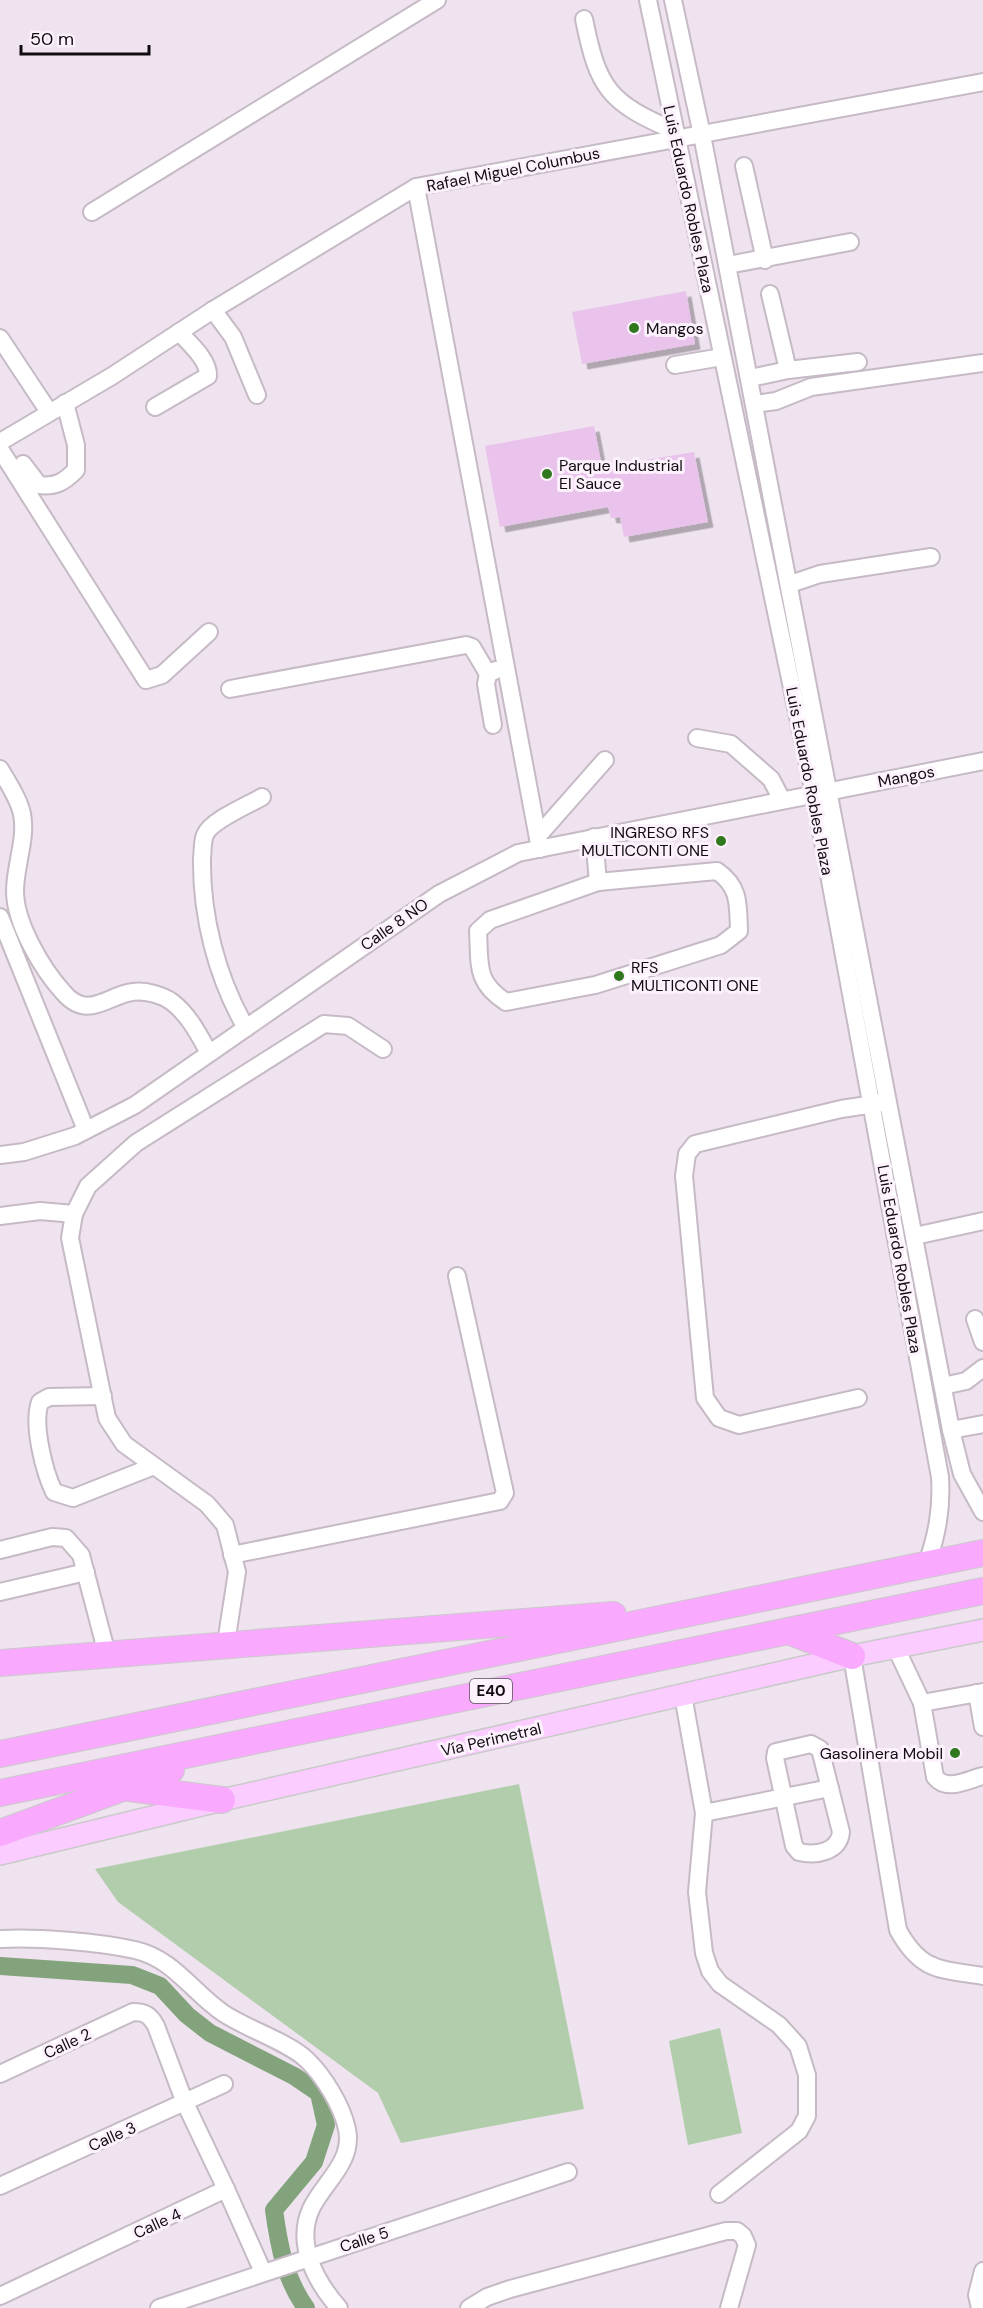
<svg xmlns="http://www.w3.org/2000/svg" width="983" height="2308" viewBox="0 0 983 2308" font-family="'DM Sans',sans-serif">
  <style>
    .green { fill: #b2cdac }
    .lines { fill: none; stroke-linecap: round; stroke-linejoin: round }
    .canal { stroke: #83a37c; stroke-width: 18 }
    .building { fill: #e9c3eb; filter: url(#shadow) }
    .minor-casing { stroke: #c5bac5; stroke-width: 20 }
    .major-casing { stroke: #cacaca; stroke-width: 24 }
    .highway-casing { stroke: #cacaca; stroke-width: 28 }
    .minor { stroke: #fff; stroke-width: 16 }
    .major { stroke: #fbccff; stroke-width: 21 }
    .highway { stroke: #f9aaff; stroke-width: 26 }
    .poi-dot { fill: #2f781d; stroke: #fcf1fc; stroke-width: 2 }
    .labels { text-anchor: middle; stroke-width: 6; stroke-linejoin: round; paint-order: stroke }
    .shield { fill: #fcf1fc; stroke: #575157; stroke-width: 1.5 }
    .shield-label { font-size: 15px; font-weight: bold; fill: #100c10 }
    .street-label { font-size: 16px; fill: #100c10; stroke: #fcf1fc }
    .poi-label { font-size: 16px; fill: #100c10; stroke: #fcf1fc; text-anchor: start }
  </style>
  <defs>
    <filter id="shadow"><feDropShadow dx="5.5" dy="5.5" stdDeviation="0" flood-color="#0004"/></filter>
  </defs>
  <rect width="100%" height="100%" fill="#efe3ef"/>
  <g class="green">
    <polygon points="519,1784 584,2109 401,2143 378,2093 118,1902 95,1869"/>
    <polygon points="720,2028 742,2133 688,2145 669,2041"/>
  </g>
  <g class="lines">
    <path class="canal" d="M0,1966L132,1975L160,1986L187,2015L210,2033L294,2076L319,2093L326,2125L314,2162L274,2210C279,2246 285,2279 306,2308"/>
  </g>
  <g class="building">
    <polygon points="686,291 695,344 582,364 572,312"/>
    <polygon points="594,426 602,467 694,452 708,522 624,537 620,517 611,518 608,507 500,527 485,446"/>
  </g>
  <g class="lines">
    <defs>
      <g id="minor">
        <path d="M648,0L814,793L940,1477C942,1509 937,1534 927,1564"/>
        <polyline points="673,0 702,135 951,1430 962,1474 983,1512"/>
        <path d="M584,19C598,89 609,103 675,131"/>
        <polyline points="744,166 765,260"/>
        <polyline points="416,187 540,849"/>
        <polyline points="92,212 437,0"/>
        <polyline points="728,265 850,242"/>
        <polyline points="770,294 788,370"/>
        <polyline points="213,310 233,337 257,395"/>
        <polyline points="0,338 49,412"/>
        <polyline points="675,365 722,357"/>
        <polyline points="750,378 788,370 858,362"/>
        <polyline points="755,404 776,401 811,387 983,363"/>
        <path d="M155,407L208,376C209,360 189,343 179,332"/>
        <polyline points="0,442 112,376 213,310 416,187 983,82"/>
        <polyline points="0,449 146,680 162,675 209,632"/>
        <path d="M23,464L39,485C56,487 64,482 76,470V445L65,403"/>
        <polyline points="790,584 820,574 931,557"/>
        <polyline points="230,689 466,645 472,647 488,674"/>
        <polyline points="493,725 486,684 488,674 496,670"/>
        <polyline points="697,738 731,744 771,779 782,800"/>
        <path d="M0,769C8,783 19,799 22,814C27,838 15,866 15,891C15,923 42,969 63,992C88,1022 109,994 133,992C144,990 163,995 172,1002C189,1015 199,1035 209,1053"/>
        <polyline points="538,836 605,760"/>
        <polyline points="594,837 598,882"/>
        <path d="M717,871C740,887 738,904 739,931L721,945L595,985L506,1002C475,982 480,965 478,931L490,920L598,882Z"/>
        <polyline points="0,917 86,1130"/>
        <path d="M246,1028C217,978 201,916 202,858C203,852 202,842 205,835C210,821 248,805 262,797"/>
        <polyline points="0,1155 24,1152 75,1136 135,1105 439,894 518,853 983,761"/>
        <polyline points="0,1216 40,1211 74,1214"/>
        <polyline points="915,1236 983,1221"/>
        <polyline points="975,1319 983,1342"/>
        <polyline points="943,1386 966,1381 983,1368"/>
        <path d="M103,1396L49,1397L40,1402C32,1424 44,1471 54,1492L73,1498L154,1466"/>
        <polyline points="858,1398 739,1425 719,1418 705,1398 684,1176 687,1154 695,1144 841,1109 881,1103"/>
        <polyline points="951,1430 983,1424"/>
        <polyline points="0,1550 52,1537 66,1538 81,1555 107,1654"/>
        <polyline points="232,1555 500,1501 505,1493 457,1276"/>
        <polyline points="0,1592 86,1572"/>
        <polyline points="226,1643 237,1572 225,1525 207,1504 124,1444 107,1418 70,1238 74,1214 88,1186 136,1143 324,1024 348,1026 383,1049"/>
        <polyline points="895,1646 922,1703 983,1692"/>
        <path d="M852,1656L898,1930C921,1972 940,1969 983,1976"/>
        <polyline points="977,1693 983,1727"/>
        <polyline points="683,1695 704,1813 697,1892 704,1953 710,1971 720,1984 779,2025 798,2046 807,2075 807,2116 799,2131 719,2194"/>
        <path d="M922,1703L935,1777C947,1792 967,1780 983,1776"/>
        <path d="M811,1744L820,1749L841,1832C839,1852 816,1856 799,1852L794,1846L775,1758L776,1752Z"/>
        <polyline points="704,1813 830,1788"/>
        <path d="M0,1939C37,1937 99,1942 135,1950C174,1959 192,1992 223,2013C245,2028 288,2042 306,2059C324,2076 342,2106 347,2129C354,2162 323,2183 311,2209C295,2244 316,2282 339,2308"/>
        <path d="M0,2074L133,2012C145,2012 150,2015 156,2026L185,2103L226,2189L0,2296"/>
        <polyline points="0,2186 224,2084"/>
        <polyline points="226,2189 263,2272"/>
        <polyline points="159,2308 568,2172"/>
        <polyline points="469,2308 487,2297 510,2289 726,2231 737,2231 743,2236 747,2245 729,2308"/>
        <polyline points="980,2308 977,2295 983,2271"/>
      </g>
      <polyline id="major" points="0,1854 222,1800 852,1656 983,1630"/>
      <g id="highway">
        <polyline points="788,1631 852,1656"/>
        <polyline points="0,1663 613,1615"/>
        <polyline points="0,1754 983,1553"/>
        <polyline points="129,1788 222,1800"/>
        <polyline points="0,1793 983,1591"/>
        <polyline points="0,1833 171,1770"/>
      </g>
    </defs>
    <use href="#minor" class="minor-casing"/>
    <use href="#major" class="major-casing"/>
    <use href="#highway" class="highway-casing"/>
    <use href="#minor" class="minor"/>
    <use href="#major" class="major"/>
    <use href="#highway" class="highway"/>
  </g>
  <g class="poi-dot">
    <circle cx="634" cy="328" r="6"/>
    <circle cx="547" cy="474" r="6"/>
    <circle cx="721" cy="841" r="6"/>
    <circle cx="619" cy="976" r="6"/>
    <circle cx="955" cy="1753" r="6"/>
  </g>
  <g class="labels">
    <rect class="shield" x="470" y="1679" width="42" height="24" rx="4.5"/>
    <g class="shield-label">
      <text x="491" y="1696">E40</text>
    </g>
    <g class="street-label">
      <text transform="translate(513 169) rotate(-11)" y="6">Rafael Miguel Columbus</text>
      <text transform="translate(689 199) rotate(78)" y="6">Luis Eduardo Robles Plaza</text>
      <text transform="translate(906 776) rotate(-11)" y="6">Mangos</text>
      <text transform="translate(810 781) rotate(79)" y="6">Luis Eduardo Robles Plaza</text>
      <text transform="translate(394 924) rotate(-35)" y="6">Calle 8 NO</text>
      <text transform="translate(900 1259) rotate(80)" y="6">Luis Eduardo Robles Plaza</text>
      <text transform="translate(491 1739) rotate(-13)" y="6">Vía Perimetral</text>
      <text transform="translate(67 2043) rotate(-25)" y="6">Calle 2</text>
      <text transform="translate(112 2136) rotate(-24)" y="6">Calle 3</text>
      <text transform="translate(157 2223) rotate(-25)" y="6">Calle 4</text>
      <text transform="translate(364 2239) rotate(-18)" y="6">Calle 5</text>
    </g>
    <g class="poi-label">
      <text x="646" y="334">Mangos</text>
      <text x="559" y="471">Parque Industrial<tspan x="559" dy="18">El Sauce</tspan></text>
      <text x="709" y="838" text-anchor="end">INGRESO RFS<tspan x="709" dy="18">MULTICONTI ONE</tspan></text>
      <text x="631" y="973">RFS<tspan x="631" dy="18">MULTICONTI ONE</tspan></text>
      <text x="943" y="1759" text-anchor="end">Gasolinera Mobil</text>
    </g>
  </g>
  <path d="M21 45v9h128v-9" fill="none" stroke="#100c10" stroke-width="3"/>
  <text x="30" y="45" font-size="18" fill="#100c10" stroke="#fcf1fc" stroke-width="4.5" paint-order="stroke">50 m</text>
</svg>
